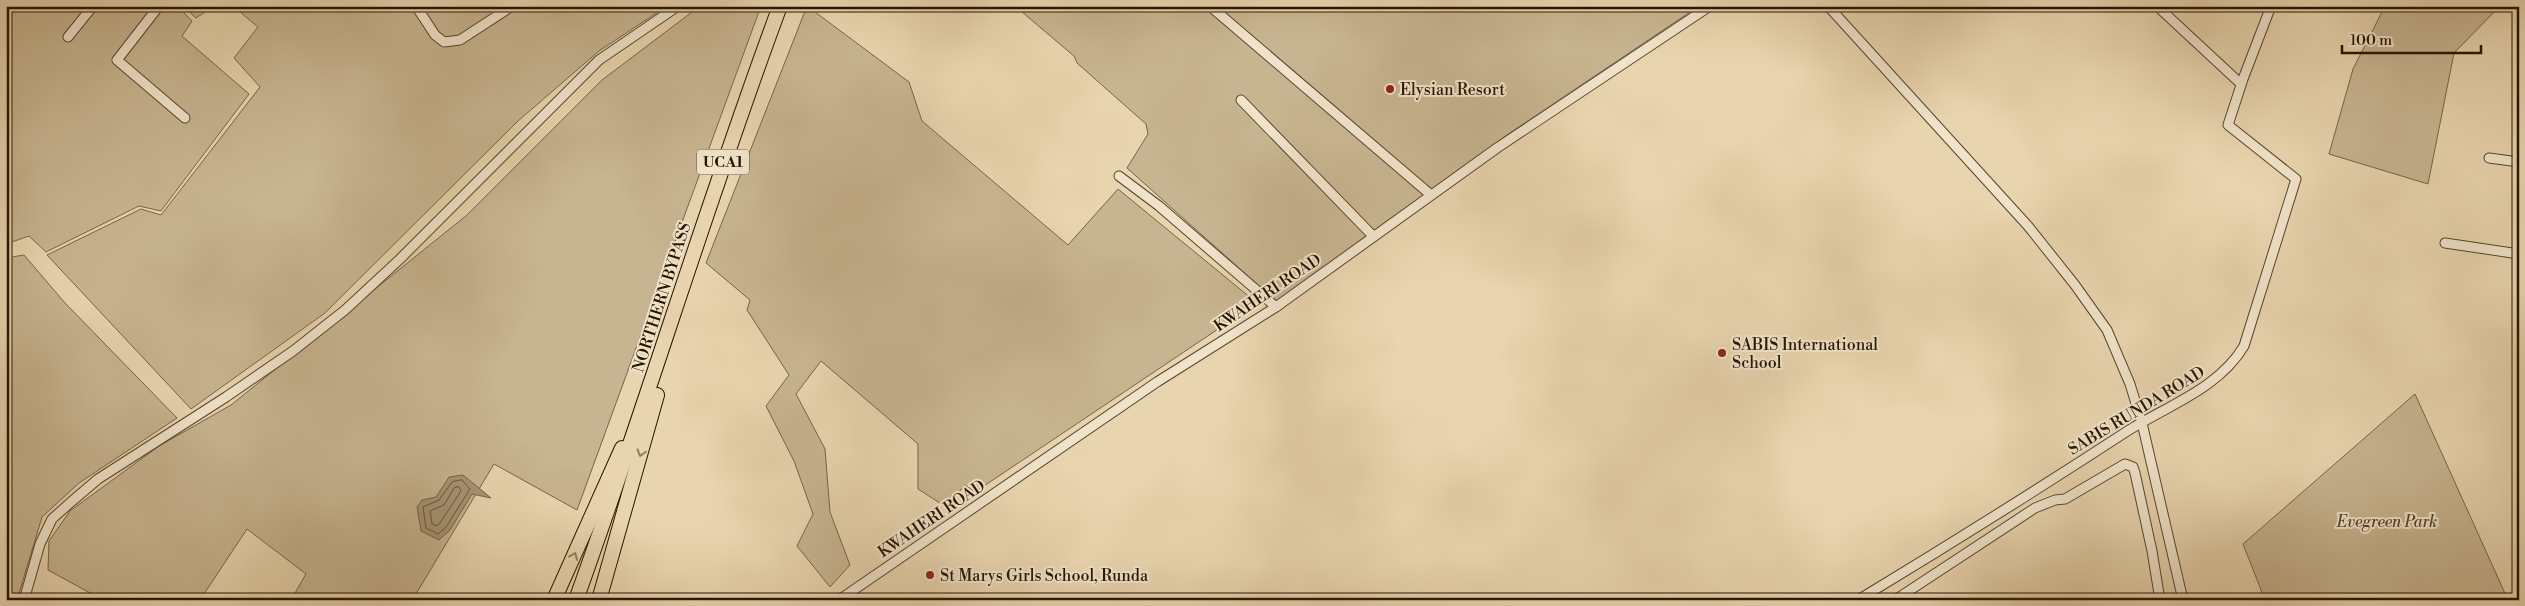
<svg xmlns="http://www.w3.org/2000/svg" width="2525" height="606" viewBox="0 0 2525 606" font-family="'Libre Bodoni',serif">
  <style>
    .green { fill: #c7b490; stroke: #766448 }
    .water { fill: #a69373; stroke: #736145 }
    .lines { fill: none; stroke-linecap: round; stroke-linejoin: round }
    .shore { stroke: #66543a; stroke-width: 1 }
    .street-casing { stroke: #56452c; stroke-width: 11 }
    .primary-casing { stroke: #261500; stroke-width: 16 }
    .street { stroke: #f0e3ca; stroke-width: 9 }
    .primary { stroke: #e8d4ae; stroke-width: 14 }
    .oneway { stroke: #917e60 }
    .poi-dot { fill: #8f2418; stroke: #f0e3ca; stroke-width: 2 }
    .labels { text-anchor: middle; stroke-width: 4; stroke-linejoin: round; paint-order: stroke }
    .shield { fill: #f0e3ca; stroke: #63533d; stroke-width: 1 }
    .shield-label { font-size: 15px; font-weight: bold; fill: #261500 }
    .poi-label { font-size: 16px; fill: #261500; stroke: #f0e3ca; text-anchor: start }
    .street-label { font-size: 16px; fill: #261500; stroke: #f0e3ca }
    .park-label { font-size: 16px; font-style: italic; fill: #56452b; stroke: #f0e3ca }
  </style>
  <rect width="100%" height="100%" fill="#e8d4ae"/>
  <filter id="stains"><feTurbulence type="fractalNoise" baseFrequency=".004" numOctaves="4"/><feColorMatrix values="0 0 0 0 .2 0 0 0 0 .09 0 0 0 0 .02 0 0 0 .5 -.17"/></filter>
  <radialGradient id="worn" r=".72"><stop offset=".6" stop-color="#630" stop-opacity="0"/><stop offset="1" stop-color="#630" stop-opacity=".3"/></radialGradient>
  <g class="green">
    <polygon points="6,6 177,6 192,21 182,36 249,94 161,211 139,206 46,252 29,236 6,244"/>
    <polygon points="183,6 214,6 196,18"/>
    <polygon points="233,6 262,6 266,10 271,6 667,6 599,51 518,121 325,313 191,409 47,255 141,209 161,215 260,87 234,58 258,27"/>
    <polygon points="700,6 761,6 577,510 494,464 416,594 416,600 291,600 306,574 247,529 200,600 103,600 48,570 49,541 70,511 159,446 231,405 467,215 602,80"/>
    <polygon points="807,6 909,82 922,121 1068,245 1118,189 1257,303 975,492 965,485 946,507 918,489 918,444 821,361 796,394 825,449 830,512 850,565 830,587 797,546 813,514 794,461 766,406 789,375 747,310 750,300 706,263"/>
    <polygon points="1015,6 1699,6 1504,137 1277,302 1127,168 1148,134 1146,124 1077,63 1074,56"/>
    <polygon points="2385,6 2500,6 2454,53 2428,184 2329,154 2353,69"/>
    <polygon points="24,255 65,303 177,418 79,483 42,517 17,600 6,600 6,258"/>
    <polygon points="2415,394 2508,600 2265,600 2243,544"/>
  </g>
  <polygon class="water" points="463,475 491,498 472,494 450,530 439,540 421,531 417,507 422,500 436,497 449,477"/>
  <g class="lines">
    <g class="shore">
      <polygon points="462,480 470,489 446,527 438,534 426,528 423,507 439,500 452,482"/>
      <polygon points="459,487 461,491 440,523 437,526 432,524 430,511 444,505 454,488"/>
    </g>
    <defs>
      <g id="street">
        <polyline points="159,6 117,60 185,118"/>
        <polyline points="416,6 435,35 444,42 460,40 512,6"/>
        <polyline points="1210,6 1431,195"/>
        <polyline points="1828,6 2028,226 2075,285 2107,330 2130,384 2142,423 2183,600"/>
        <polyline points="2157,6 2241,84"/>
        <polyline points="68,37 93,6"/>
        <polyline points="1241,100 1373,236"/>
        <polyline points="2489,158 2519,162"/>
        <polyline points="1119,176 1159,206 1276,307"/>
        <polyline points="2445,243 2519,254"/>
        <polyline points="24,600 40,544 52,519 71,502 98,479 226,397 293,351 345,310 400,259 599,60 678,6"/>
        <polyline points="839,600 1157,382 1276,307 1497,148 1710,6"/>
        <path d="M1858,600C1949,545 2040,488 2129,430C2169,405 2219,388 2244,346L2296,179L2228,125L2243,79L2271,6"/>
        <polyline points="1895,600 2035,508 2055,500 2065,499 2125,464 2133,467 2135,473 2152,551 2160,600"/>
      </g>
      <g id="primary">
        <polyline points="554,600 622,448"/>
        <path d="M576,600C647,403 707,202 780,6"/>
        <polyline points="599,600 657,395"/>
      </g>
    </defs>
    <use href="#street" class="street-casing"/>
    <use href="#primary" class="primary-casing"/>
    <use href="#street" class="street"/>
    <use href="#primary" class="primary"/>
  </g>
  <defs><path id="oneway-chevron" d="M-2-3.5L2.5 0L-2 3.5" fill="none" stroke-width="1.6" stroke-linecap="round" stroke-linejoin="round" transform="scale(1.25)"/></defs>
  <g class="oneway">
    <use href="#oneway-chevron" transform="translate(641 453) rotate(106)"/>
    <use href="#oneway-chevron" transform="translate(574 556) rotate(-67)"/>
  </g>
  <g class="poi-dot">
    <circle cx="1390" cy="89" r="5"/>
    <circle cx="1722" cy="353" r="5"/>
    <circle cx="930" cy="575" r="5"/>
  </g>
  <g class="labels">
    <rect class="shield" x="697" y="149.5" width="52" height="25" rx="4"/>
    <g class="shield-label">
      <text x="723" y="167">UCA1</text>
    </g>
    <g class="poi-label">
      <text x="1400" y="95">Elysian Resort</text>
      <text x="1732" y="350">SABIS International<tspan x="1732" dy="18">School</tspan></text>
      <text x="940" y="581">St Marys Girls School, Runda</text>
    </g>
    <g class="street-label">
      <text transform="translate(1267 292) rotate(-34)" y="6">KWAHERI ROAD</text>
      <text transform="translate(661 297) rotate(-72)" y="6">NORTHERN BYPASS</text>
      <text transform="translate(2136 410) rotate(-31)" y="6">SABIS RUNDA ROAD</text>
      <text transform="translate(931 518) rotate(-34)" y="6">KWAHERI ROAD</text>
    </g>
    <g class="park-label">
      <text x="2387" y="527">Evegreen Park</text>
    </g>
  </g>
  <rect width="2525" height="606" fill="none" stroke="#e8d4ae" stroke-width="25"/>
  <rect x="8" y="8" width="2510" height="591" fill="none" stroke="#261500" stroke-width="2.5"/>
  <rect x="12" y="12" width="2500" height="581" fill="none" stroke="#261500"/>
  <path d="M2342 45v8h139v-8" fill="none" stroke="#261500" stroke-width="2.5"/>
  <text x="2350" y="45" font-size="15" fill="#261500" stroke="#f0e3ca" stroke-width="4" paint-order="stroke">100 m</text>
  <rect width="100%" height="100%" filter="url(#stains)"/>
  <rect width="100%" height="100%" fill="url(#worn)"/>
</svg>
